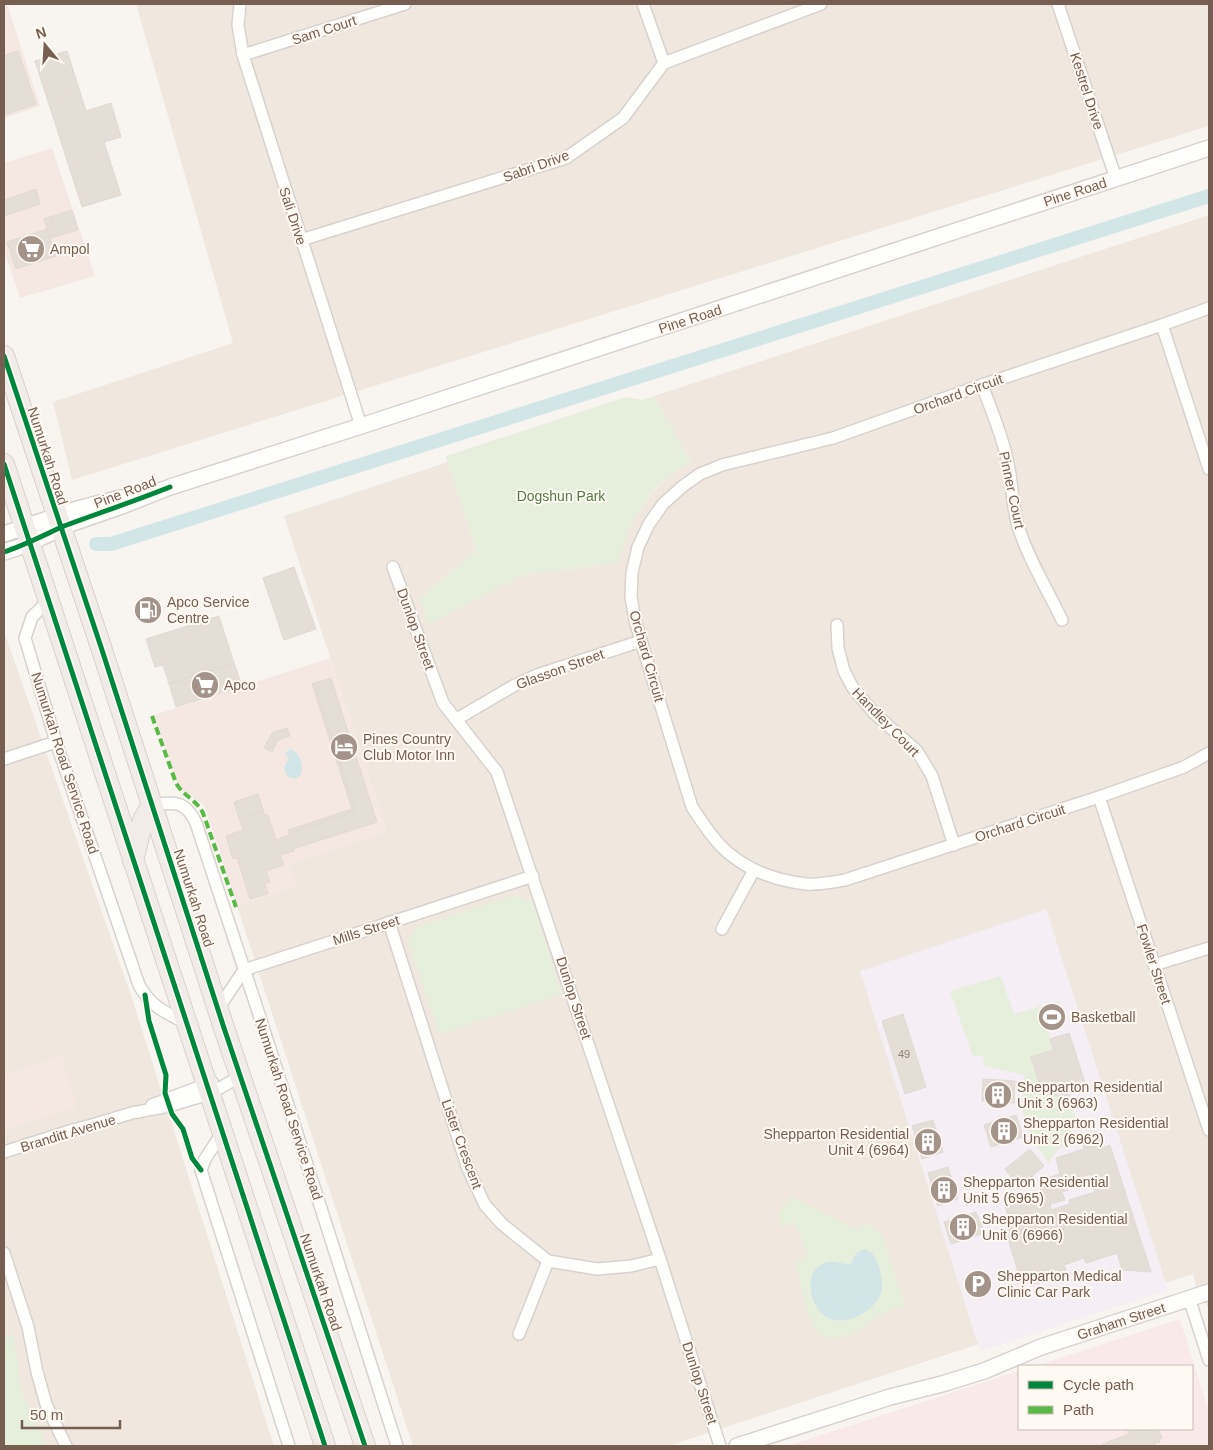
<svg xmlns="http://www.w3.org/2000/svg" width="1213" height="1450" viewBox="0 0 1213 1450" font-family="Arial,sans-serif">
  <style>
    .residential { fill: #f0e8de }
    .commercial { fill: #f5e8e2 }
    .education { fill: #f5eef5 }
    .medical { fill: #f9e9e9 }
    .green { fill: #e6eedc }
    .water { fill: #d2e6e8 }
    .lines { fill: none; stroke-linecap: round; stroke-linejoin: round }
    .canal { stroke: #d2e6e8; stroke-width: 14 }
    .building { fill: #e4ded7; stroke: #e1d9d2; fill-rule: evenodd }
    .minor-casing { stroke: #d8d2ce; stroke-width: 14 }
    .tertiary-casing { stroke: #d8d2ce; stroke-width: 18 }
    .trunk-casing { stroke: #d9d1cc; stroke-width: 22 }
    .minor { stroke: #fefefd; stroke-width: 11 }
    .tertiary { stroke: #fefefd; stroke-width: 15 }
    .trunk { stroke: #f2ece8; stroke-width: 20 }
    .quiet { stroke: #58b947; stroke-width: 4; stroke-dasharray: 8 4; stroke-linecap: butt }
    .cycleway-casing { stroke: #fefaf3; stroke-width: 8 }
    .cycleway { stroke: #00873e; stroke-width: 5 }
    .labels { text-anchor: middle; stroke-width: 4; stroke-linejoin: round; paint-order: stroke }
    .number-label { font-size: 11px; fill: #938074 }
    .street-label { font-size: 14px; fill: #765e50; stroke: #fefaf3 }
    .poi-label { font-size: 14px; fill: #765e50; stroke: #fefaf3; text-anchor: start }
    .park-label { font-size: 14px; fill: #577b48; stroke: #fefaf3 }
  </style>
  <rect width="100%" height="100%" fill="#f8f5f0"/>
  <g class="residential">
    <polygon points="136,4 1209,4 1209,126 72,480 53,402 233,343"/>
    <polygon points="1209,215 1209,1308 1198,1295 1193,1274 668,1446 413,1446 237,906 295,887 288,864 387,832 284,516 448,462 476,550 420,599 428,624 522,575 619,563 623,542 636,516 647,499 666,478 691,462 654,396"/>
    <polygon points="4,631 133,1001 274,1446 4,1446"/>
  </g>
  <g class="commercial">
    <polygon points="4,4 7,4 40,106 4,118"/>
    <polygon points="52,148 95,276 20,298 4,250 4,163"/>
    <polygon points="330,658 387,832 289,864 296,887 237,906 204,805 179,788 154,715"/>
    <polygon points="61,1057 77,1107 4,1131 4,1075"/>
  </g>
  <polygon class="education" points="1046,909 1168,1290 980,1351 860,971"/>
  <polygon class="medical" points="1180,1319 1209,1413 1209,1446 787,1446 1019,1371 1019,1429 1192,1429 1192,1366 1035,1366"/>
  <g class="green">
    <path d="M654,396L691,462C683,468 673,473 665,479C640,503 626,530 619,563L522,575L428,625L420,599L476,550L446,456L626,397L643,400Z"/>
    <polygon points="515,895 532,901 562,994 439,1034 408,941 416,927"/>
    <polygon points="1001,976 1014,1014 1059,1001 1066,1022 1047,1028 1053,1050 1031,1057 1038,1082 1023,1086 1025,1075 984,1066 983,1055 973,1057 950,991"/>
    <path d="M1039,1084L1042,1093L1070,1099L1076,1119L1068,1121L1074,1140C1063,1144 1053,1153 1049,1163C1030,1138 1019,1119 1023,1087Z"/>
    <path d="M792,1197L854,1228L868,1223L882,1234L904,1302V1306C892,1309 882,1314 872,1321C856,1331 834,1348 817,1331C813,1328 812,1322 810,1317C803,1304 802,1291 799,1276C798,1271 796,1267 796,1261L808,1256L795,1223L781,1226L779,1217L780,1209Z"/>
    <polygon points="13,1334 22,1394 48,1446 4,1446 4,1337"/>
  </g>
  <g class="water">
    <path d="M290,749C300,752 305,767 300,776L295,779L288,777L284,768L286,763L289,759L285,753Z"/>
    <path d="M865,1249C874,1253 878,1261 880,1270C881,1276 883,1286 881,1293C873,1314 839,1331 821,1313C808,1300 804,1267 828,1262C834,1261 844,1264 850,1265C854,1257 856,1251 865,1249Z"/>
  </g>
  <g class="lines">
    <polyline class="canal" points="96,544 111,544 1209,196"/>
  </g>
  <g class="building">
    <polygon points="18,51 36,104 4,115 4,56"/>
    <polygon points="67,51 86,111 111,103 121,137 104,142 121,195 82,207 35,61"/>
    <polygon points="36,189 40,204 4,216 4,200"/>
    <polygon points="72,210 78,230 50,238 44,219"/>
    <polygon points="47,229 56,256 16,269 7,242"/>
    <polygon points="294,567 316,629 284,640 263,578"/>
    <polygon points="219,616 234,663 169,684 163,665 155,667 146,639"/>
    <polygon points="234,663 242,686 176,707 169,684"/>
    <polygon points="331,678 377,822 293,849 294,851 280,855 284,865 266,871 270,882 265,884 268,894 250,899 237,858 233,859 226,836 243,830 239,818 263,810 265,816 268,815 276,840 290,835 289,833 356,811 314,683"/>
    <polygon points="314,683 356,811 289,833 288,830 352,809 312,684"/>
    <polygon points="287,728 290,736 278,740 272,752 264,748 272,733"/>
    <polygon points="258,794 263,810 239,818 234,802"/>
    <polygon points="903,1014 926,1087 905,1094 882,1021"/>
    <polygon points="1069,1033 1086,1086 1068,1092 1070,1098 1042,1093 1031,1057 1054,1050 1050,1039"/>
    <polygon points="983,1079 1015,1081 1014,1103 982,1101"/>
    <polygon points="1016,1115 1023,1137 991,1147 984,1125"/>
    <polygon points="933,1120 943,1152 922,1159 912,1126"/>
    <path d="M1097,1131L1102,1148L1110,1145L1151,1272L1122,1270L1117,1253L1086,1263L1084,1258L1064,1265L1067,1274L1032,1285L1030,1278L1021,1281L1005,1229L1011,1226L1005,1206L1042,1194L1038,1181L1060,1174L1056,1158L1084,1149L1080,1137ZM1090,1174L1095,1192L1069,1200L1070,1204L1051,1210L1050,1204L1065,1200L1062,1192L1068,1190L1065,1182Z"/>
    <polygon points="1030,1149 1044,1166 1019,1187 1005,1169"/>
    <polygon points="948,1167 958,1199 938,1206 928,1173"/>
    <polygon points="976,1212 982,1227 979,1228 981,1234 951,1244 944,1222"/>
    <polygon points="1127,1429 1150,1429 1151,1430 1156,1429 1157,1432 1159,1431 1162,1438 1159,1439 1160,1442 1155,1443 1156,1446 1104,1446 1103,1444 1129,1434"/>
  </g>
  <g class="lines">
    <defs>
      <g id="minor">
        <polyline points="240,4 238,25 243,55 361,426"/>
        <polyline points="643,4 664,63"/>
        <polyline points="1058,4 1116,179"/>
        <polyline points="243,55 405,4"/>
        <polyline points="301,240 566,158 623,118 664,63 821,4"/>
        <polyline points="1162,325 1209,308"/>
        <path d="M982,385C992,412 1004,440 1009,469C1013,488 1012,507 1018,526C1028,558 1047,589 1062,620"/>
        <path d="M1209,469L1162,325L982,385L833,438L722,465L700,474L683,486L663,504L649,524L638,547L632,573L631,597L635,620L641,641L692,807C702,822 716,844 731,855C752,872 780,881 806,884C819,885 833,882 845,880L1099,797L1184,767L1209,753"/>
        <polyline points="393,567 443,703 497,772 660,1259 720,1446"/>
        <path d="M49,600L32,617L25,638L56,742L139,985C151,1007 165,1012 186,1023"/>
        <polyline points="837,625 838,648 844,671 853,688 874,713 917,751 932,776 954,845"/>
        <polyline points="457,719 515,685 537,675 641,641"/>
        <polyline points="4,759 56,742"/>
        <polyline points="1099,797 1209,1130"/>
        <path d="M152,805C174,802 185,800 196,823L255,1002L397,1446"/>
        <polyline points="389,922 468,1169 485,1205 502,1224 548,1261 597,1269 631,1266 660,1259"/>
        <polyline points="722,929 754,870"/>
        <polyline points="1154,965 1209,948"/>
        <polyline points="218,1009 244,970 533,876"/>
        <polyline points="152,1105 212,1082"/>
        <polyline points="222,1133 205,1159 201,1170 289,1446"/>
        <polyline points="4,1152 73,1130 92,1125 132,1113 169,1106 209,1094 241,1076"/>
        <polyline points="4,1253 28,1327 37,1372 46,1404 66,1446"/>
        <polyline points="1189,1298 1209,1360"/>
        <polyline points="519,1334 548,1261"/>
      </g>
      <g id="tertiary">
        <polyline points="4,534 77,509 120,498"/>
        <polyline points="4,552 23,546 70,524 122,506 170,487 361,426 1209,148"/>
        <polyline points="737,1446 890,1397 942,1384 984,1371 1041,1347 1209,1292"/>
      </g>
      <g id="trunk">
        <polyline points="4,356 102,650 223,1025 365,1446"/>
        <polyline points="4,464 325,1446"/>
        <polyline points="133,861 143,820 152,805"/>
      </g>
    </defs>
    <use href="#minor" class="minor-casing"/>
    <use href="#tertiary" class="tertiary-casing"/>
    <use href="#trunk" class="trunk-casing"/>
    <use href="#minor" class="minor"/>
    <use href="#tertiary" class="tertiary"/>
    <use href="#trunk" class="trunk"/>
    <path class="quiet" d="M152,716L176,783C183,796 196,799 203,813L236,907"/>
    <defs>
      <g id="cycleway">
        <polyline points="4,356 102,650 223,1025 365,1446"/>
        <polyline points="4,464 325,1446"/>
        <path d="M4,552C25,545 44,535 64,526C99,513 135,501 170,487"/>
        <polyline points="145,995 149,1021 166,1075 165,1093 172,1114 183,1129 192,1158 201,1170"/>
      </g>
    </defs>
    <use href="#cycleway" class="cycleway-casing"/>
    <use href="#cycleway" class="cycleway"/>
  </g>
  <defs>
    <symbol id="supermarket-disc" viewBox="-11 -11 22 22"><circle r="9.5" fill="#a49388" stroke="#fefaf3"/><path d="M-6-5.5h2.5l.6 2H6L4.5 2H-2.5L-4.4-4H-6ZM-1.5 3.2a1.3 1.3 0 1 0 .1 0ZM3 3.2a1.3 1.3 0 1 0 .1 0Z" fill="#fff"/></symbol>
    <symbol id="fuel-disc" viewBox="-11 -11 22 22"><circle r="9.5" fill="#a49388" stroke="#fefaf3"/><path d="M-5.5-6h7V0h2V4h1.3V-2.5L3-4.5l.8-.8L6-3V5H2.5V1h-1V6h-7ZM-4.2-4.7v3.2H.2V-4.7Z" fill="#fff"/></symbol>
    <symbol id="hotel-disc" viewBox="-11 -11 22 22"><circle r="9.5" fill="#a49388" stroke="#fefaf3"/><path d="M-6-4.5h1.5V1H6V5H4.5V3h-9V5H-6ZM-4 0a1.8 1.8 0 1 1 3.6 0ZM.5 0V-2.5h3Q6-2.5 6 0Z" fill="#fff"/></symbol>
    <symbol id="stadium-disc" viewBox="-11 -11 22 22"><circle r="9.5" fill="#a49388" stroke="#fefaf3"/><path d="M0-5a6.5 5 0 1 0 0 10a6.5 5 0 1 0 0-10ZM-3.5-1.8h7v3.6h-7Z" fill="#fff"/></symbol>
    <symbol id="building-disc" viewBox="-11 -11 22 22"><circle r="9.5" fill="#a49388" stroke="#fefaf3"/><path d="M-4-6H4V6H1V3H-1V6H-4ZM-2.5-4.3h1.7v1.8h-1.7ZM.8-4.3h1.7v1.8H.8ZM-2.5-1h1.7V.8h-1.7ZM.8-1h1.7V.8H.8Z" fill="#fff"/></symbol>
    <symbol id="parking-disc" viewBox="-11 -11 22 22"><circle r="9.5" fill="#a49388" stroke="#fefaf3"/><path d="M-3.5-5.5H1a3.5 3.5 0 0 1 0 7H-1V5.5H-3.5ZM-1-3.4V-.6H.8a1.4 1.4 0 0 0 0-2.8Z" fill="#fff"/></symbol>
  </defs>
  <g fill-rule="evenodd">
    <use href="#supermarket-disc" x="15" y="233" width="32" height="32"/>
    <use href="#fuel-disc" x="132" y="594" width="32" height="32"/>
    <use href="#supermarket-disc" x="189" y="669" width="32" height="32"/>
    <use href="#hotel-disc" x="328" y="731" width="32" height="32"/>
    <use href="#stadium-disc" x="1036" y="1001" width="32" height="32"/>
    <use href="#building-disc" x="982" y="1079" width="32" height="32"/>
    <use href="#building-disc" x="988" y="1115" width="32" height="32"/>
    <use href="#building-disc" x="912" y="1126" width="32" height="32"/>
    <use href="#building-disc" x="928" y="1174" width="32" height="32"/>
    <use href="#building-disc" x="947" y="1211" width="32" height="32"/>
    <use href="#parking-disc" x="962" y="1268" width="32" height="32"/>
  </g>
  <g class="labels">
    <g class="number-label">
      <text x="904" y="1058">49</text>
    </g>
    <g class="street-label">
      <text transform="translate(324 30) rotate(-18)" y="5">Sam Court</text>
      <text transform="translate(1087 91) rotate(72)" y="5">Kestrel Drive</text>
      <text transform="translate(536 166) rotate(-20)" y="5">Sabri Drive</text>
      <text transform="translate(1075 192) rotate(-18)" y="5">Pine Road</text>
      <text transform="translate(293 216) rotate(72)" y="5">Sali Drive</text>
      <text transform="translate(690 319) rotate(-18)" y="5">Pine Road</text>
      <text transform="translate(958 394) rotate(-20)" y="5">Orchard Circuit</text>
      <text transform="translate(48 456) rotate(72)" y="5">Numurkah Road</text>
      <text transform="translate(1012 490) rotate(78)" y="5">Pinner Court</text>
      <text transform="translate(125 492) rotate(-21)" y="5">Pine Road</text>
      <text transform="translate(416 629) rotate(70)" y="5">Dunlop Street</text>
      <text transform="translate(647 656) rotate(74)" y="5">Orchard Circuit</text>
      <text transform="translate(560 669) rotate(-20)" y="5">Glasson Street</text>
      <text transform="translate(886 722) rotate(46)" y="5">Handley Court</text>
      <text transform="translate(65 763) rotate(72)" y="5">Numurkah Road Service Road</text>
      <text transform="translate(1020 823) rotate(-18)" y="5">Orchard Circuit</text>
      <text transform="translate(194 898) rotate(72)" y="5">Numurkah Road</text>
      <text transform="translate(366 930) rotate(-18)" y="5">Mills Street</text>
      <text transform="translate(1154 964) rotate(72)" y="5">Fowler Street</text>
      <text transform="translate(574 998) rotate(72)" y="5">Dunlop Street</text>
      <text transform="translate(289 1109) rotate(72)" y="5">Numurkah Road Service Road</text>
      <text transform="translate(68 1133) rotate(-17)" y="5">Branditt Avenue</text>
      <text transform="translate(462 1144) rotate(70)" y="5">Lister Crescent</text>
      <text transform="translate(321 1282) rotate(71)" y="5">Numurkah Road</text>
      <text transform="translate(1121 1321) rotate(-18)" y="5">Graham Street</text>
      <text transform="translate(700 1383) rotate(72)" y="5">Dunlop Street</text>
    </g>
    <g class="poi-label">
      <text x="50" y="254">Ampol</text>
      <text x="167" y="607">Apco Service<tspan x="167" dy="16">Centre</tspan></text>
      <text x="224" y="690">Apco</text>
      <text x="363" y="744">Pines Country<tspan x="363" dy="16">Club Motor Inn</tspan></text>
      <text x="1071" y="1022">Basketball</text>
      <text x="1017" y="1092">Shepparton Residential<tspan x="1017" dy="16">Unit 3 (6963)</tspan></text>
      <text x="1023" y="1128">Shepparton Residential<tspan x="1023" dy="16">Unit 2 (6962)</tspan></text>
      <text x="909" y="1139" text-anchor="end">Shepparton Residential<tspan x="909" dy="16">Unit 4 (6964)</tspan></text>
      <text x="963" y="1187">Shepparton Residential<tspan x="963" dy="16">Unit 5 (6965)</tspan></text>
      <text x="982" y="1224">Shepparton Residential<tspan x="982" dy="16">Unit 6 (6966)</tspan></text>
      <text x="997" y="1281">Shepparton Medical<tspan x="997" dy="16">Clinic Car Park</tspan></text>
    </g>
    <g class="park-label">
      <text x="561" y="501">Dogshun Park</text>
    </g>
  </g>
  <rect width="1213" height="1450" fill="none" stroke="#765e50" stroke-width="10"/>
  <rect x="1018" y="1365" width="175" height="65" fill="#fefaf3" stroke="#c8bcb2"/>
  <rect x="1028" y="1381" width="25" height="8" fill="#00873e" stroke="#c8bcb2"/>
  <text x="1063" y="1390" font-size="15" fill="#765e50">Cycle path</text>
  <rect x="1028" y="1406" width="25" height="8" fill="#58b947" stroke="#c8bcb2"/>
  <text x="1063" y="1415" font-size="15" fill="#765e50">Path</text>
  <g transform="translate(45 45) rotate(342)" stroke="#fefaf3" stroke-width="4" paint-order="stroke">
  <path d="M0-4L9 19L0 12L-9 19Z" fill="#765e50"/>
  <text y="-8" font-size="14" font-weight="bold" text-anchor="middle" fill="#765e50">N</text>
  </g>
  <path d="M22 1420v8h98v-8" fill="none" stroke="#765e50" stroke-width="2.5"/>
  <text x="30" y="1420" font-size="15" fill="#765e50" stroke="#fefaf3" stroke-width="4" paint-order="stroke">50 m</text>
</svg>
